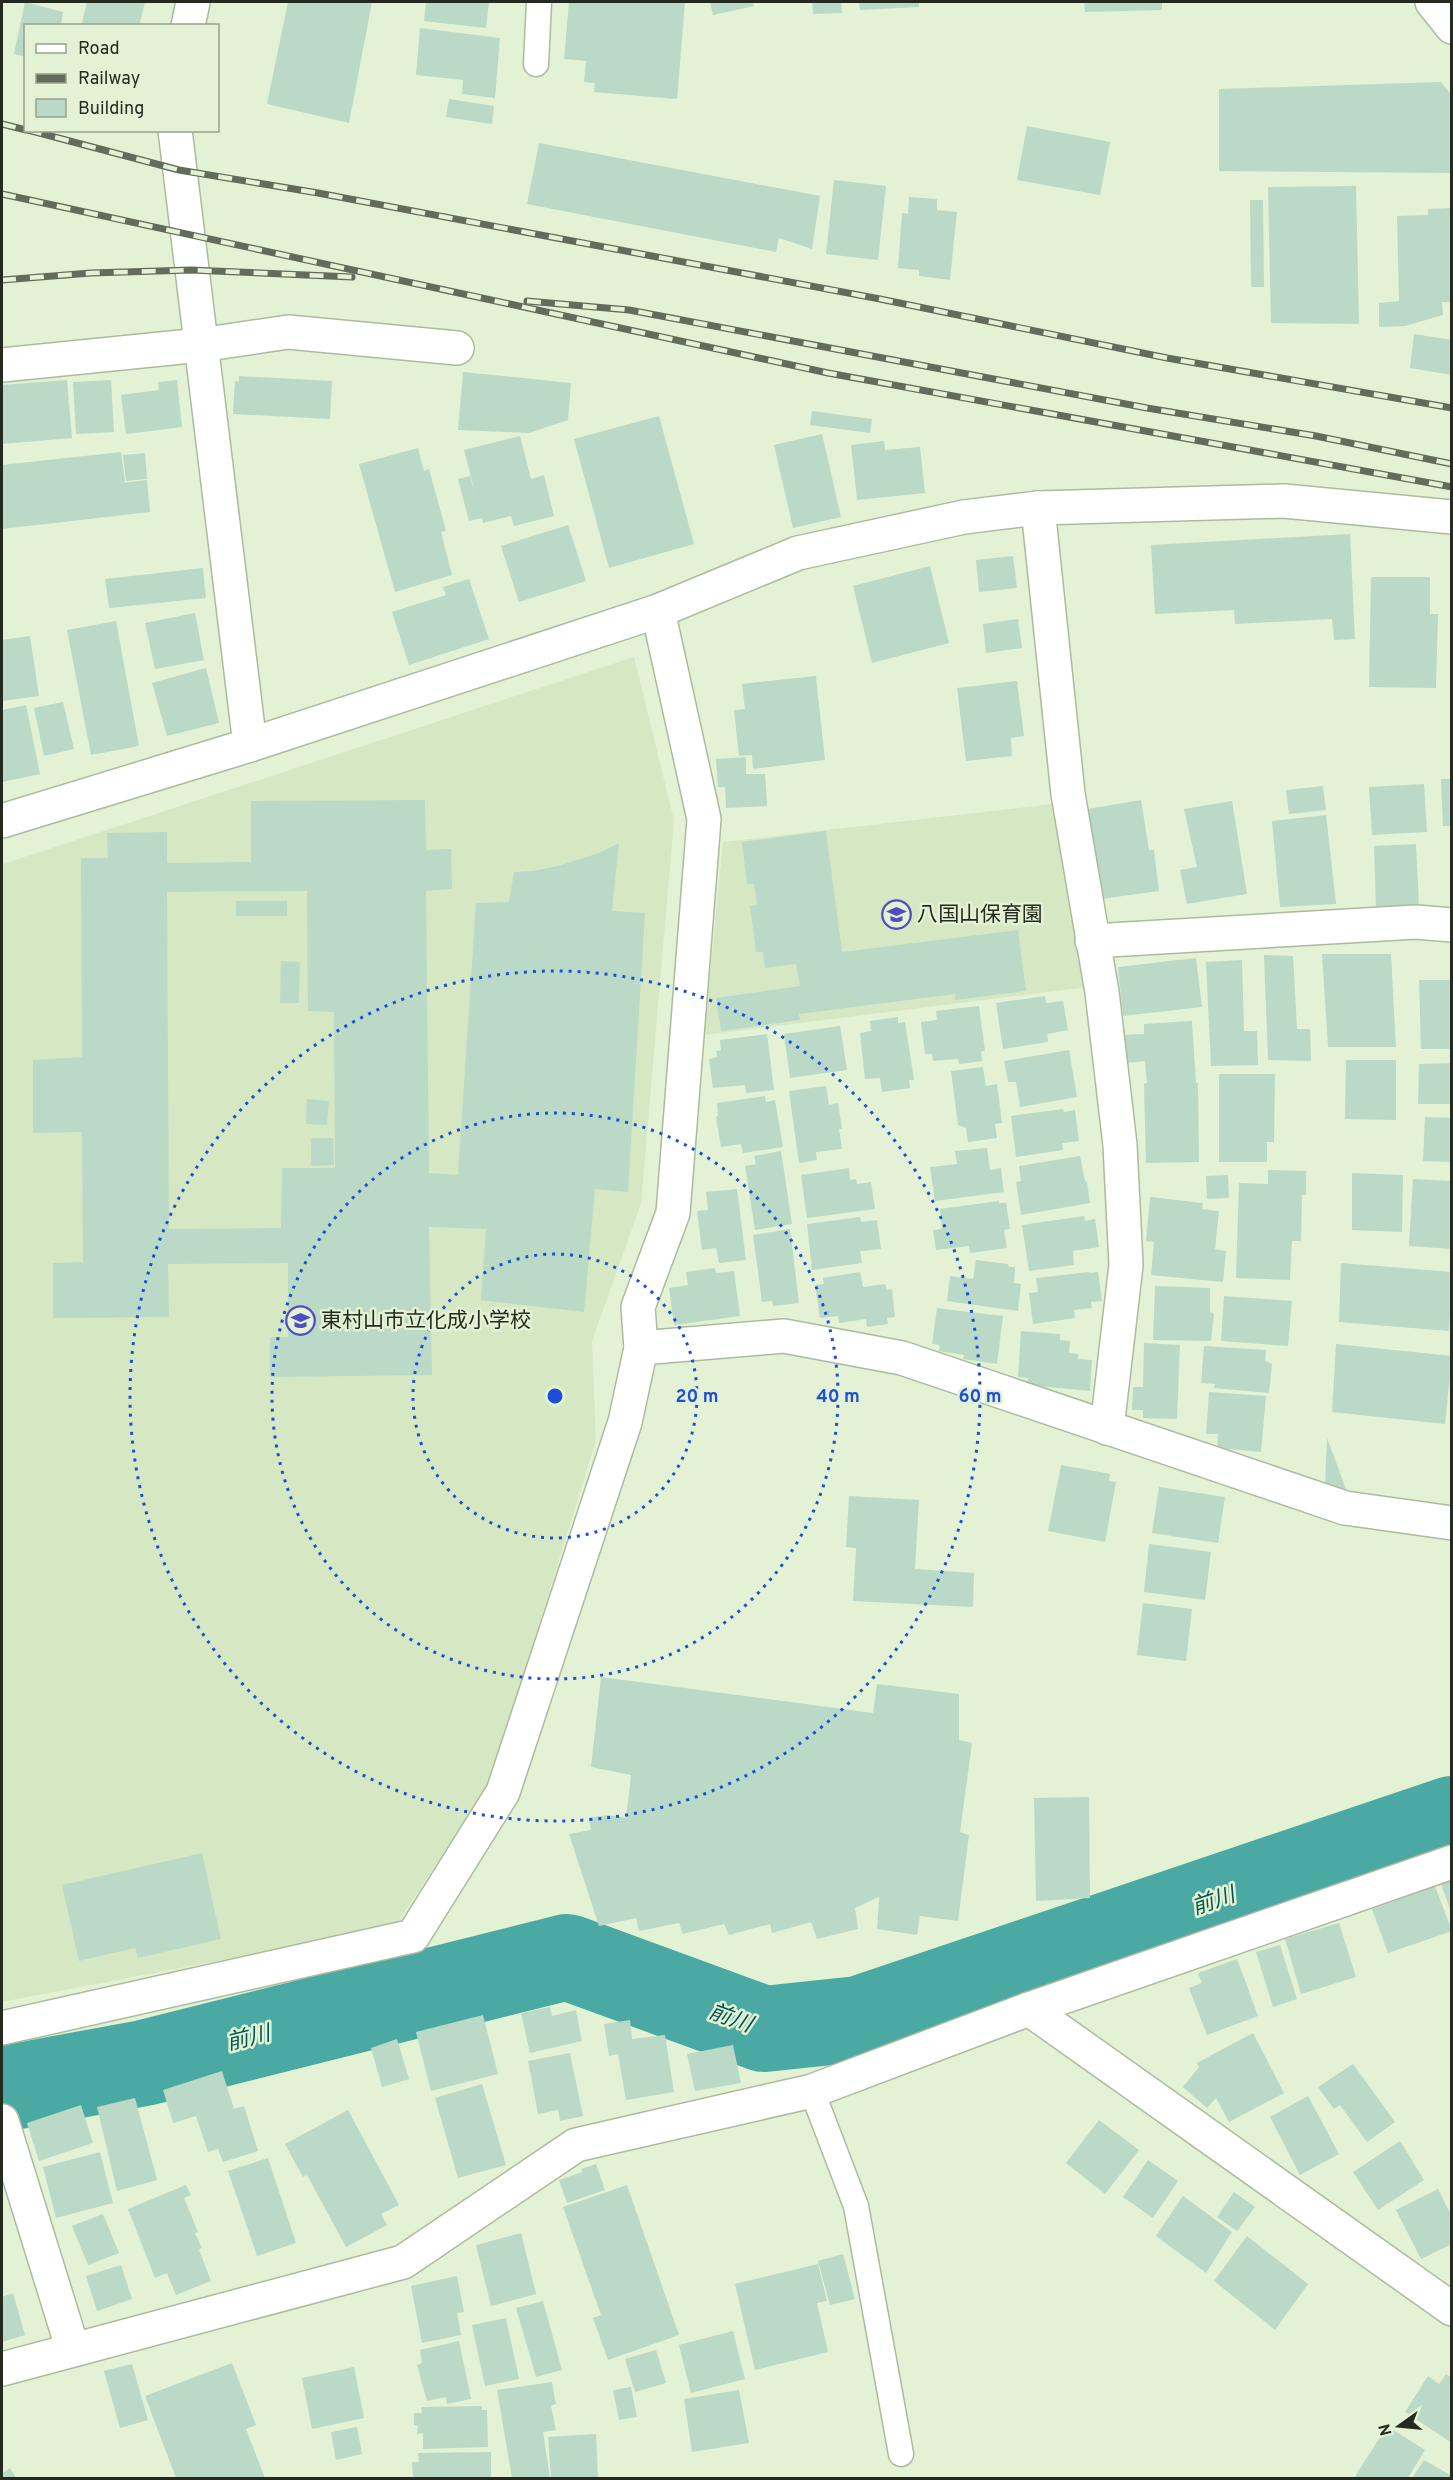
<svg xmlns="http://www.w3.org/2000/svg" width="1453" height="2480" viewBox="0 0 1453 2480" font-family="Overpass,'Noto Sans JP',sans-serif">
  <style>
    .built { fill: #d6e8c3 }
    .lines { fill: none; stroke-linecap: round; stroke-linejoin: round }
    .river { stroke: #4aaaa3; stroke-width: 86 }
    .building { fill: #bad9c6; fill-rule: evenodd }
    .lane-casing { stroke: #acba9e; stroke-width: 27 }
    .street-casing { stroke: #acba9e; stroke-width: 36 }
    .secondary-casing { stroke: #acba9e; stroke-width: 36 }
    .lane { stroke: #fff; stroke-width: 24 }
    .street { stroke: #fff; stroke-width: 33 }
    .secondary { stroke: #fff; stroke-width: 33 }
    .rail-casing { stroke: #636c5a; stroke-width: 7 }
    .rail { stroke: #e3f2d4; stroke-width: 4.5; stroke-dasharray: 14; stroke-linecap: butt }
    .ring { fill: none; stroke: #1d4ed8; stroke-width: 3; stroke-dasharray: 3 6 }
    .labels { text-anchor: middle; stroke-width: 5; stroke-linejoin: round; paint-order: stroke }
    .poi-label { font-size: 21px; fill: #252a1f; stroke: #e3f2d4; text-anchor: start }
    .water-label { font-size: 22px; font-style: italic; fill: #005753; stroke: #e3f2d4 }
    .centre { fill: #1d4ed8; stroke: #e3f2d4; stroke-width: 3 }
    .ring-label { font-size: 18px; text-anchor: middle; font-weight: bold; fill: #1d4ed8; stroke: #e3f2d4; stroke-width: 5; stroke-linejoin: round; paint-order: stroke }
  </style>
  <rect width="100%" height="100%" fill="#e3f2d4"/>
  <g class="built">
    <polygon points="634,657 674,820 641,1204 592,1341 596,1441 490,1782 395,1927 2,2002 3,864"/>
    <polygon points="1061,803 1088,987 704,1035 723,842"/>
  </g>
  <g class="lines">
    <polyline class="river" points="2,2089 144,2063 567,1957 764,2029 859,2019 1452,1819"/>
  </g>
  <g class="building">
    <polygon points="25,2 63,12 61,26 26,26 26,57 14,54"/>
    <polygon points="87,2 145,2 139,26 81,26"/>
    <polygon points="288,2 372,2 349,123 267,104"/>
    <polygon points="426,2 489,2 486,28 424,21"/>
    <polygon points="569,2 685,2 677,99 594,92 595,83 584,82 586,61 564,59"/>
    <polygon points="710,2 753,2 754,6 713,15"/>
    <polygon points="812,2 841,2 842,13 813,14"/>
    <polygon points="859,2 919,2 919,7 860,10"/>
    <polygon points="1084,2 1162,2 1162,10 1085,12"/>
    <polygon points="420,28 500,38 495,98 462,94 463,80 416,75"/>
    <polygon points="1441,82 1452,96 1452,173 1219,171 1219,89"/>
    <polygon points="449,99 494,106 492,124 446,117"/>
    <polygon points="1027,126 1110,142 1100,195 1017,180"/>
    <polygon points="539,143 820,196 812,249 779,238 776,252 527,204"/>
    <polygon points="834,180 886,186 878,260 826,254"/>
    <polygon points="1356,186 1359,324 1271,323 1268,187"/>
    <polygon points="909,197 937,199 937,210 957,212 950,280 919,276 919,270 898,268 902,213 908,214"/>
    <polygon points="1250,200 1263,200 1264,287 1251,287"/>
    <polygon points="1452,208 1452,302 1442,302 1443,315 1405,326 1379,327 1379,303 1399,301 1397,216 1428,215 1428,209"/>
    <polygon points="1414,334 1452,340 1452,375 1410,368"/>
    <polygon points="463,372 571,383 568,420 529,433 458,430"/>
    <polygon points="239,376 332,381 330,419 233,414 235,381 239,382"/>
    <polygon points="67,380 72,438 2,444 2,385"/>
    <polygon points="111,380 114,432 76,434 73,382"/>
    <polygon points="177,380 182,427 126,434 121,395 159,390 158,382"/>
    <polygon points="812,411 872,419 870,433 810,425"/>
    <polygon points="659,416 694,544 609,568 574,439"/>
    <polygon points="822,434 841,517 793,528 774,445"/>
    <polygon points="520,436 531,479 544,475 554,516 514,526 511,516 483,523 482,518 469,521 458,479 470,476 476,497 464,450"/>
    <polygon points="884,441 885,450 920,447 925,493 857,500 851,445"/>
    <polygon points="418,448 424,471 429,469 446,531 441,532 452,575 395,592 359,464"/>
    <polygon points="121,452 125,482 120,483 147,480 150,512 2,529 2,465"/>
    <polygon points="145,453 147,479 126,481 123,455"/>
    <polygon points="568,525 586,581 519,602 501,546"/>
    <polygon points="1350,534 1355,639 1334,640 1332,619 1235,624 1234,610 1155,614 1151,545"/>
    <polygon points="1013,556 1017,588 979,592 976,560"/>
    <polygon points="930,566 949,643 872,663 853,586"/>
    <polygon points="203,568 206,598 109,608 105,579"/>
    <polygon points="1371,577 1430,577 1430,614 1438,614 1436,688 1369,687"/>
    <polygon points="469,579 489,639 409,665 392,612 446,595 443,587"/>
    <polygon points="195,613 204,660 155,669 145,623"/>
    <polygon points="1018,619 1022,648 986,653 983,624"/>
    <polygon points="116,621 139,746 91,755 67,630"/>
    <polygon points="30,636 39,696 2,701 2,640"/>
    <polygon points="206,668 219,723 167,736 152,683"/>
    <polygon points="816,676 825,760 753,769 752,755 739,756 734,710 745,709 742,684"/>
    <polygon points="1017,681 1024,736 1011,738 1012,756 966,761 957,688"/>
    <polygon points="63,702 74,749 44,756 34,708"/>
    <polygon points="26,705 40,774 2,782 2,710"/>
    <polygon points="746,757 746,774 765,774 767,806 726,808 725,787 718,787 716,759"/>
    <polygon points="1441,779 1452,779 1452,826 1443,826"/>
    <polygon points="1424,784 1427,832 1372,835 1369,787"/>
    <polygon points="1323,786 1326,810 1289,814 1286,790"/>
    <path d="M425,800L426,850L451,849L452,889L426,891L429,1173L458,1175L476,903L509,902L514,872L533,871L558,866L599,853L619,843L612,911L645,913L628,1192L595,1189L584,1312L481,1300L486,1229L429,1227L432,1375L270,1377V1337H288V1263L168,1264L169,1317L53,1318V1263L83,1262L82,1132L33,1133V1060L82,1057L81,858H108L107,833L167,832V863L251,862V801ZM307,891L308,1011L334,1012L335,1168H282L281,1228L169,1229L167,892Z"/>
    <polygon points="1141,800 1149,850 1154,850 1159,891 1101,899 1087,809"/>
    <polygon points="1232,801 1247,894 1187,904 1180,870 1197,867 1184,809"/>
    <polygon points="1326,815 1336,904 1280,907 1272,821"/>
    <polygon points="826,831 842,952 1018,930 1026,991 955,1000 955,994 799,1014 800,1020 721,1031 716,998 800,986 796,964 765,968 763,952 756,952 750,906 757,905 754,884 747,884 742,842"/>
    <polygon points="1416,844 1419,907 1376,909 1374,846"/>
    <rect x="236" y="901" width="51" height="15"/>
    <polygon points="1322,954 1391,954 1396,1047 1328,1047"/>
    <polygon points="1264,955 1293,956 1297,1029 1310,1029 1311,1061 1268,1060"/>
    <polygon points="1196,958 1202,1007 1123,1016 1118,967"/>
    <polygon points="1242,960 1244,1031 1257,1031 1258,1065 1211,1066 1206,962"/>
    <polygon points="281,961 300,962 299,1003 280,1003"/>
    <polygon points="1419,980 1452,980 1452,1049 1421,1049"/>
    <polygon points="1045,996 1046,1003 1063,1001 1068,1030 1047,1034 1048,1042 1003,1049 996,1003"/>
    <polygon points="979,1006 985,1051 981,1051 982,1061 959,1064 958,1059 933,1061 932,1054 925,1054 921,1022 937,1020 936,1011"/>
    <polygon points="898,1017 898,1023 905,1022 914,1080 909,1080 910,1088 882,1092 880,1078 865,1079 860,1033 871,1031 870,1021"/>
    <polygon points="1192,1021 1196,1083 1198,1083 1199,1162 1146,1163 1144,1084 1147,1083 1145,1061 1124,1063 1122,1035 1144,1034 1144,1024"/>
    <polygon points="840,1026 847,1070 790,1078 784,1034"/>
    <polygon points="767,1034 774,1090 746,1093 745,1085 713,1088 709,1059 717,1057 716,1051 721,1050 720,1040"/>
    <polygon points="1069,1050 1077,1097 1020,1107 1016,1082 1008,1082 1004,1061"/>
    <polygon points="1346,1060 1396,1060 1396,1120 1345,1119"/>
    <polygon points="1452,1063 1452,1104 1418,1104 1419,1064"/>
    <polygon points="983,1067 986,1086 997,1084 1002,1123 995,1124 997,1138 968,1142 966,1128 958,1125 951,1071"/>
    <polygon points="1219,1074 1275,1074 1274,1142 1267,1142 1267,1162 1219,1162"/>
    <polygon points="826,1086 829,1105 838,1103 842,1129 839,1129 842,1149 816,1152 817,1160 799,1163 789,1091"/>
    <polygon points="765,1096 766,1102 775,1100 783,1147 743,1153 741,1144 721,1147 716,1117 718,1116 717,1103"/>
    <polygon points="307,1099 329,1101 327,1125 306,1124"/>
    <polygon points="1063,1109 1064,1112 1075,1110 1079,1141 1062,1143 1063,1150 1016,1157 1011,1116"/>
    <polygon points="1425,1117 1452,1118 1452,1162 1423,1161"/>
    <polygon points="311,1138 333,1138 334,1165 311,1166"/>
    <polygon points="987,1148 990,1170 1001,1168 1004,1192 935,1201 930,1167 957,1164 955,1151"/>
    <polygon points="781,1151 792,1224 755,1230 745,1166 756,1164 754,1156"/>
    <polygon points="1080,1156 1085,1181 1087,1182 1090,1203 1021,1215 1016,1182 1021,1181 1019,1166"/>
    <polygon points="849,1168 850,1180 856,1179 857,1184 871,1182 875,1209 807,1218 801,1175"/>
    <polygon points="1268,1170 1306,1171 1306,1195 1302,1195 1301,1241 1292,1241 1290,1280 1236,1278 1239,1183 1268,1184"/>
    <polygon points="1352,1173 1403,1175 1402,1232 1352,1230"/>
    <polygon points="1228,1175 1229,1198 1207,1199 1206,1176"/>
    <polygon points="1413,1179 1452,1181 1452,1249 1409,1246"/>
    <polygon points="737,1189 746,1260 719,1263 716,1248 702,1250 697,1211 708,1210 706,1192"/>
    <polygon points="1150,1197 1203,1203 1202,1209 1219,1211 1215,1249 1226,1251 1223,1282 1151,1275 1154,1242 1146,1241"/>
    <polygon points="999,1201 999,1203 1006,1203 1010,1229 1004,1230 1007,1248 970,1253 969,1246 936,1250 933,1230 942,1229 940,1209"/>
    <polygon points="1084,1216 1085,1221 1095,1219 1099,1247 1073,1251 1074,1265 1029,1271 1022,1225"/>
    <polygon points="860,1217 861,1222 877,1220 881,1249 860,1251 862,1263 812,1270 807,1224"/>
    <polygon points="790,1229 799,1303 773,1306 772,1301 762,1302 753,1235"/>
    <polygon points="976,1260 1008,1264 1009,1267 1015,1267 1014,1283 1021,1284 1018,1311 947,1301 950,1276 973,1279"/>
    <polygon points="1341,1263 1452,1272 1449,1331 1339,1322"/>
    <polygon points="715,1268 716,1273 734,1271 740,1316 674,1325 669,1288 688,1285 686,1272"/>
    <polygon points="860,1272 863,1287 885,1284 887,1290 892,1289 895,1317 887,1318 888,1324 867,1327 866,1319 839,1323 838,1316 820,1318 815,1285 824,1284 823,1278"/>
    <polygon points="1089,1272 1089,1273 1098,1272 1102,1301 1091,1302 1092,1308 1074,1310 1075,1318 1033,1324 1029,1293 1038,1292 1036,1278"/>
    <polygon points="1155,1286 1210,1288 1210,1311 1214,1314 1211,1341 1153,1340"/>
    <polygon points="1224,1296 1292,1301 1288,1346 1221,1341"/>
    <polygon points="937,1308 1003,1316 997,1364 963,1359 964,1355 939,1351 940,1345 932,1344"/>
    <polygon points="1021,1331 1060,1334 1060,1340 1070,1341 1069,1353 1078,1354 1078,1359 1092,1360 1090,1391 1027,1385 1028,1378 1018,1377"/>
    <polygon points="1144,1343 1180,1345 1177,1419 1143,1418 1143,1410 1132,1410 1133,1387 1143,1387"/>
    <polygon points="1336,1344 1452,1356 1445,1424 1332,1412"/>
    <polygon points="1204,1346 1266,1350 1265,1361 1272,1364 1269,1393 1214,1388 1215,1384 1201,1383"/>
    <polygon points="1209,1392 1266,1396 1261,1452 1217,1448 1218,1434 1206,1434"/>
    <polygon points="1327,1438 1346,1489 1325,1485"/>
    <polygon points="1061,1465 1110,1474 1109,1481 1116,1482 1105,1542 1048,1531"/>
    <polygon points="1159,1487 1225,1497 1218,1543 1152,1533"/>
    <polygon points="849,1496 919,1500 915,1569 974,1573 973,1607 853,1601 856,1548 846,1547"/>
    <polygon points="1149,1544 1211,1552 1205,1600 1144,1592"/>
    <polygon points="1143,1603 1192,1609 1186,1661 1137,1655"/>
    <polygon points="601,1677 873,1713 877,1684 959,1694 959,1740 972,1743 960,1832 969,1835 958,1921 920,1916 917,1935 877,1929 879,1897 855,1908 858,1929 817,1939 811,1922 772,1933 770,1924 729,1935 724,1924 683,1934 679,1923 639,1931 636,1918 599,1926 569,1834 591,1830 589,1818 608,1815 626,1818 631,1775 591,1767"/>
    <polygon points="1089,1797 1090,1898 1036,1901 1034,1798"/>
    <polygon points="202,1853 221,1939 138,1958 135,1948 79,1961 62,1885"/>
    <polygon points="1452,1881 1452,1912 1451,1912 1441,1884"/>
    <polygon points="1435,1886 1452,1931 1388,1953 1372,1909"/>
    <polygon points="1339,1923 1356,1977 1301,1994 1285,1939"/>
    <polygon points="1280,1945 1297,1999 1273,2007 1256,1952"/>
    <polygon points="1237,1959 1258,2016 1207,2035 1189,1988 1202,1983 1198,1973"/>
    <polygon points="550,2007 552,2016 576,2010 582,2041 530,2053 521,2013"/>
    <polygon points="483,2015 498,2074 431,2091 416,2032"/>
    <polygon points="630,2020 632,2039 665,2035 674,2092 626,2100 618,2054 609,2056 604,2024"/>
    <polygon points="1253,2033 1284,2093 1229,2122 1216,2098 1207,2108 1183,2087 1199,2067 1197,2063"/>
    <polygon points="397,2039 409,2079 382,2087 371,2048"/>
    <polygon points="733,2045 741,2083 695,2091 687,2054"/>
    <polygon points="570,2053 583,2116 560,2121 558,2110 538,2114 528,2061"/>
    <polygon points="1353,2064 1395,2122 1367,2142 1340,2105 1334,2109 1318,2087"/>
    <polygon points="222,2071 234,2109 244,2106 258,2151 223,2162 218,2149 208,2152 196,2116 173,2123 163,2090"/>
    <polygon points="482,2084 506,2165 458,2178 435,2098"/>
    <polygon points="1308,2096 1339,2154 1300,2175 1270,2117"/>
    <polygon points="135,2098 157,2180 117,2191 97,2107"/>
    <polygon points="81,2105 93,2143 39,2161 27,2123"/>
    <polygon points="348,2110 399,2205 381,2214 387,2225 346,2247 307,2175 303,2177 285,2144"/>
    <polygon points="1099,2120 1139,2150 1105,2194 1066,2163"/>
    <polygon points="1400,2141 1424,2180 1378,2210 1353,2172"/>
    <polygon points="100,2152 113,2203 56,2218 43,2167"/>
    <polygon points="268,2158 296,2243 257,2256 228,2171"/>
    <polygon points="1148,2160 1178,2181 1153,2218 1123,2197"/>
    <polygon points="596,2164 605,2190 567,2203 559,2180 582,2172 581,2169"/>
    <polygon points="186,2185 191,2195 184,2198 198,2232 195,2233 202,2248 199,2250 211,2281 176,2295 167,2273 155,2278 128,2209"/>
    <polygon points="627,2185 679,2335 608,2360 593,2318 601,2315 563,2207"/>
    <polygon points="1438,2189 1452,2217 1452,2244 1421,2259 1396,2210"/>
    <polygon points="1234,2192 1255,2207 1237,2231 1217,2217"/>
    <polygon points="1183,2196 1232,2232 1206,2273 1156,2236"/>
    <polygon points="103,2214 119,2253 88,2265 72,2226"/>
    <polygon points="521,2233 536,2294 491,2306 476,2245"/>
    <polygon points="1247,2236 1308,2284 1275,2330 1214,2281"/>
    <polygon points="843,2254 855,2299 830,2305 818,2261"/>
    <polygon points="818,2264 827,2301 817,2303 828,2352 755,2370 735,2284"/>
    <polygon points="121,2265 132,2299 97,2311 86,2276"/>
    <polygon points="457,2276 464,2312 457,2313 461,2335 422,2343 411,2286"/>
    <polygon points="13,2293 25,2335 2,2342 2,2297"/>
    <polygon points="543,2301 562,2370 536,2377 516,2308"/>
    <polygon points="506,2318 519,2379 485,2386 472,2325"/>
    <polygon points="733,2331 745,2379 691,2393 679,2345"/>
    <polygon points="459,2341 471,2399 447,2404 446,2397 427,2401 417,2365 422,2363 420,2350"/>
    <polygon points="656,2350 666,2383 635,2392 625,2359"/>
    <polygon points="232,2363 256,2425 246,2429 265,2478 176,2478 145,2396"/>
    <polygon points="132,2364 148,2420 120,2428 104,2371"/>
    <polygon points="354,2367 364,2418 312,2429 302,2378"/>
    <polygon points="1446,2374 1452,2378 1452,2443 1405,2412 1428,2376 1439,2384"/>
    <polygon points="552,2382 556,2404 551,2406 556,2430 543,2432 550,2478 512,2478 497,2390"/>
    <polygon points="631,2387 637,2417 619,2420 613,2390"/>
    <polygon points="739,2390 749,2443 692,2452 684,2399"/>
    <polygon points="482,2406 482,2410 487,2410 488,2447 423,2449 423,2433 417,2434 418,2426 414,2425 414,2413 422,2413 421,2407"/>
    <polygon points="1387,2426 1425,2450 1408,2478 1354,2478"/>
    <polygon points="357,2427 362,2454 336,2460 331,2432"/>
    <polygon points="596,2434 598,2478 551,2478 548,2437"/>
    <polygon points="491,2452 491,2478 413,2478 412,2462 419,2462 418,2453"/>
    <polygon points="1424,2460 1452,2476 1452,2478 1412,2478"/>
    <polygon points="10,2468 16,2478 2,2478 2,2474"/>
  </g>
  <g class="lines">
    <defs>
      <g id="lane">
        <polyline points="536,64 539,2"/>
        <polyline points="812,2091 856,2206 901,2454"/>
      </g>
      <g id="street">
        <polyline points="188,26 193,2"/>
        <polyline points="175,130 250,745"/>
        <polyline points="2,365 201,345 288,332 457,348"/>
        <polyline points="1038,508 1068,794 1102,992 1120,1145 1126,1265 1107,1428"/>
        <polyline points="2,821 250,745 658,611 798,553 964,517 1038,508 1284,501 1452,517"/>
        <polyline points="1092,941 1416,922 1452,925"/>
        <polyline points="641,1348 784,1336 902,1358 1345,1508 1452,1523"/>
        <polyline points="1029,2009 1452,2309"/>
        <polyline points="2,2028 413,1936 503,1792 625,1422 641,1348 638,1307 673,1213 704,819 658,611"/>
        <polyline points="2,2121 73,2350"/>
        <polyline points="2,2369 403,2262 576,2145 812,2091 1029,2009 1452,1862"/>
      </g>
      <polyline id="secondary" points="1432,2 1452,27"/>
    </defs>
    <use href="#lane" class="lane-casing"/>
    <use href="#street" class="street-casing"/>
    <use href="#secondary" class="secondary-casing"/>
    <use href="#lane" class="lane"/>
    <use href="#street" class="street"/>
    <use href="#secondary" class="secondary"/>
    <defs>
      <g id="rail">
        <polyline points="2,124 26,130"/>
        <polyline points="28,130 179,170 318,193 880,299 1167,358 1452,408"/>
        <polyline points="2,194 828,373 1452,487"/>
        <polyline points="2,280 91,273 191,270 352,277"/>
        <polyline points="527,301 629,310 1147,408 1316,436 1452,464"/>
      </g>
    </defs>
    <use href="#rail" class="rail-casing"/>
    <use href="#rail" class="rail"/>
  </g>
  <g class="ring">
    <circle cx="555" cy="1396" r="142"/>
    <circle cx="555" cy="1396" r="283"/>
    <circle cx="555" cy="1396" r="425"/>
  </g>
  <defs>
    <symbol id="school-ring" viewBox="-11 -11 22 22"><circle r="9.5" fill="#e3f2d4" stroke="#4e4dc3" stroke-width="1.5"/><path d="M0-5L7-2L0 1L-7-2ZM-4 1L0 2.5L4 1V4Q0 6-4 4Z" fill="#4e4dc3"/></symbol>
  </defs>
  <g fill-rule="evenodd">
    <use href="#school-ring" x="880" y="898" width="33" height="33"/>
    <use href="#school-ring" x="284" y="1304" width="33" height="33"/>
  </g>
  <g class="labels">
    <g class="poi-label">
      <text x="917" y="921">八国山保育園</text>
      <text x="321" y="1327">東村山市立化成小学校</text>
    </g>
    <g class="water-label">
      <text transform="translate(1213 1900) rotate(-19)" y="8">前川</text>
      <text transform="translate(731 2017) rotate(20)" y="8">前川</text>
      <text transform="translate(248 2037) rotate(-14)" y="8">前川</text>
    </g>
  </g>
  <circle cx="555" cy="1396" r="9" class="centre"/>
  <g class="ring-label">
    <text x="697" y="1402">20 m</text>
    <text x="838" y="1402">40 m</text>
    <text x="980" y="1402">60 m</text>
  </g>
  <rect width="1453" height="2480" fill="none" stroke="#252a1f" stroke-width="6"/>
  <rect x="24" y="24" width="195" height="108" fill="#e3f2d4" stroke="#97a28c" stroke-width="1.5"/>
  <rect x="36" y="44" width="30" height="9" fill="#ffffff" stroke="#97a28c" stroke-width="1.5"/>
  <text x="78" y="54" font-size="18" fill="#252a1f">Road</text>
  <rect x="36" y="74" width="30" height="9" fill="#636c5a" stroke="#97a28c" stroke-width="1.5"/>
  <text x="78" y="84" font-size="18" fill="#252a1f">Railway</text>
  <rect x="36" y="99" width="30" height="18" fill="#bad9c6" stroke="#97a28c" stroke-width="1.5"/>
  <text x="78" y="114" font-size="18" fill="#252a1f">Building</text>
  <g transform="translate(1399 2426) rotate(255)" stroke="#e3f2d4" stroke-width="4.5" paint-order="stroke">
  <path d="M0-4.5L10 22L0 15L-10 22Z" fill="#252a1f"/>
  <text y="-9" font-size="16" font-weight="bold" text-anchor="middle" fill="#252a1f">N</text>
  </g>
</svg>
